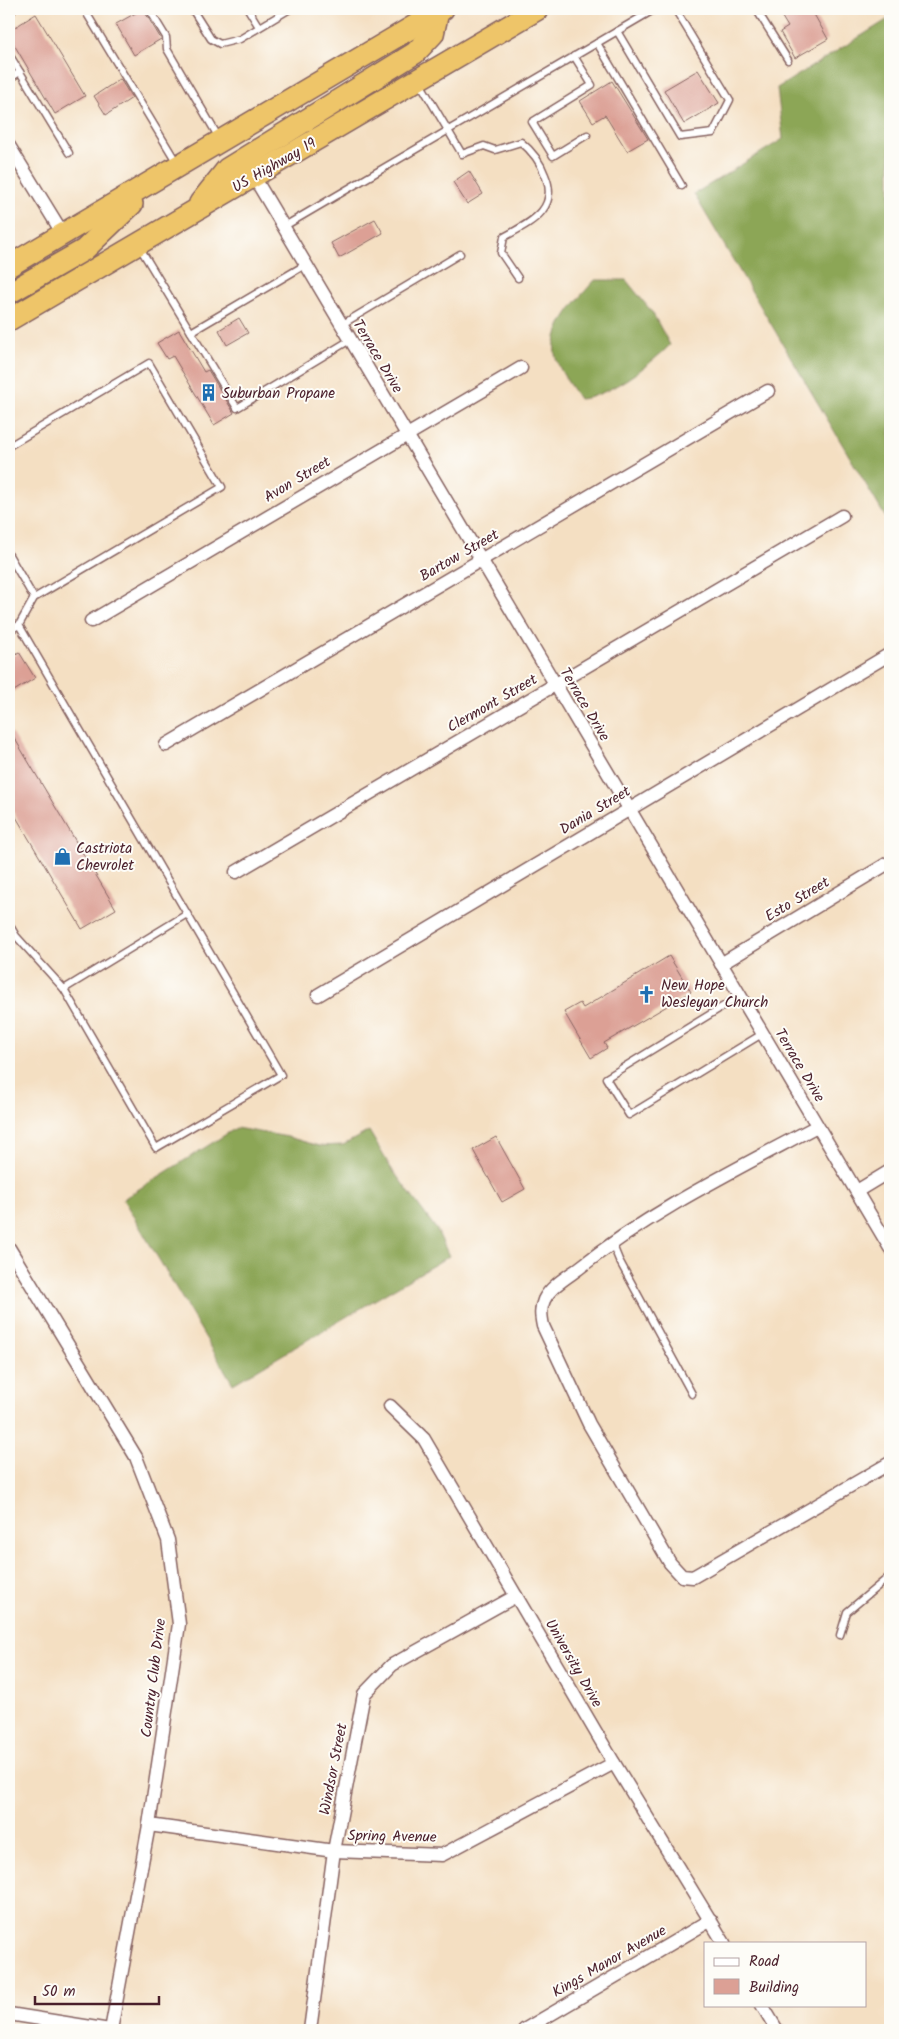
<svg xmlns="http://www.w3.org/2000/svg" width="899" height="2039" viewBox="0 0 899 2039" font-family="Kalam,sans-serif">
  <style>
    .forest { fill: #8ca657; stroke: #6b6241 }
    .building { fill: #dca095 }
    .lines { fill: none; stroke-linecap: round; stroke-linejoin: round }
    .service-casing { stroke: #866260; stroke-width: 9 }
    .minor-casing { stroke: #866260; stroke-width: 15 }
    .trunk-casing { stroke: #866260; stroke-width: 24 }
    .service { stroke: #fff; stroke-width: 6 }
    .minor { stroke: #fff; stroke-width: 12 }
    .trunk { stroke: #eec569; stroke-width: 21 }
    .labels { text-anchor: middle; stroke-width: 4; stroke-linejoin: round; paint-order: stroke }
    .street-label { font-size: 15px; fill: #4a1f2b; stroke: #fdfcf7 }
    .poi-label { font-size: 15px; fill: #4a1f2b; stroke: #fdfcf7; text-anchor: start }
  </style>
  <rect width="100%" height="100%" fill="#fdfcf7"/>
  <filter id="ink" filterUnits="userSpaceOnUse"><feTurbulence type="fractalNoise" baseFrequency=".02" numOctaves="2"/><feDisplacementMap in="SourceGraphic" scale="10" xChannelSelector="R" yChannelSelector="G"/><feConvolveMatrix kernelMatrix="1 2 1 2 8 2 1 2 1" color-interpolation-filters="sRGB"/></filter>
  <filter id="wash" filterUnits="userSpaceOnUse"><feTurbulence type="fractalNoise" baseFrequency=".0096" numOctaves="4" result="noise"/><feDisplacementMap in="SourceGraphic" scale="20" xChannelSelector="R" yChannelSelector="G"/><feGaussianBlur stdDeviation="1.12" result="paint"/><feColorMatrix in="noise" values="0 0 0 0 0 0 0 0 0 0 0 0 0 0 0 0 0 1.4 0 .05"/><feComposite in="paint" operator="in"/></filter>
  <g filter="url(#wash)">
    <rect width="100%" height="100%" fill="#f4dfc2"/>
    <g class="forest">
      <polygon points="890,18 890,525 694,194 783,139 777,88"/>
      <path d="M595,280H626L652,312L670,345C650,365 606,398 579,399C571,386 558,370 555,354C551,326 578,299 595,280Z"/>
      <polygon points="236,1128 288,1137 319,1146 343,1145 369,1131 391,1168 437,1230 449,1256 233,1384 123,1199"/>
    </g>
    <g id="blocks">
      <g class="building">
        <polygon points="143,9 161,39 134,55 116,24"/>
        <polygon points="777,9 811,9 828,39 795,58 780,32 788,27"/>
        <polygon points="36,14 85,96 55,114 9,36 9,31"/>
        <polygon points="698,70 719,103 684,124 664,90"/>
        <polygon points="120,79 132,98 106,115 94,96"/>
        <polygon points="612,81 648,139 627,151 605,115 593,122 580,101"/>
        <polygon points="469,171 483,194 467,204 453,182"/>
        <polygon points="375,219 383,233 339,258 331,243"/>
        <polygon points="239,318 248,333 227,345 219,330"/>
        <polygon points="179,330 204,372 208,370 234,413 214,425 173,356 167,359 157,343"/>
        <polygon points="19,652 35,678 9,694 9,658"/>
        <polygon points="9,729 116,909 82,929 9,805"/>
        <polygon points="669,956 691,992 604,1043 607,1048 591,1058 564,1012 580,1003 583,1008"/>
        <polygon points="496,1137 525,1189 502,1202 473,1150"/>
      </g>
    </g>
  </g>
  <g filter="url(#ink)">
    <use href="#blocks" fill-opacity="0" stroke="#866260" stroke-width="1"/>
    <g class="lines">
      <defs>
        <g id="service">
          <polyline points="84,9 177,163"/>
          <polyline points="149,9 166,37 167,49 219,138"/>
          <polyline points="192,9 211,39 220,44 240,39 290,9"/>
          <polyline points="248,9 259,27"/>
          <polyline points="412,9 418,21"/>
          <polyline points="756,9 788,60"/>
          <polyline points="9,13 12,11"/>
          <polyline points="617,31 680,137 713,133 730,100 675,9"/>
          <polyline points="597,43 682,186"/>
          <polyline points="9,54 20,72"/>
          <polyline points="574,56 592,85 532,122 553,156 587,135"/>
          <polyline points="9,79 20,72 69,153"/>
          <path d="M420,83L462,154L484,146L495,150L521,142C532,151 540,161 545,175C560,210 529,223 504,237L501,253L518,278"/>
          <polyline points="283,227 655,9"/>
          <polyline points="140,248 237,408 350,340"/>
          <polyline points="341,325 460,254"/>
          <polyline points="191,332 305,265"/>
          <polyline points="9,446 149,363 222,487 34,598 19,625 9,631"/>
          <polyline points="9,555 34,598"/>
          <polyline points="9,924 16,936 64,989 156,1148 281,1075 19,625"/>
          <polyline points="64,989 187,914"/>
          <polyline points="740,996 606,1078 629,1115 762,1034"/>
          <polyline points="612,1243 619,1260 692,1394"/>
          <polyline points="840,1635 847,1612 890,1576"/>
        </g>
        <g id="minor">
          <polyline points="9,146 63,234"/>
          <polyline points="254,177 890,1248"/>
          <polyline points="91,621 521,368"/>
          <polyline points="166,745 768,391"/>
          <polyline points="236,872 842,516"/>
          <polyline points="721,964 890,862"/>
          <polyline points="318,995 890,654"/>
          <path d="M817,1126C735,1170 651,1211 578,1269C567,1277 550,1287 544,1300C540,1309 541,1316 543,1326L589,1424L670,1563L682,1576L693,1577L890,1463"/>
          <polyline points="857,1191 890,1171"/>
          <polyline points="9,1248 136,1457 168,1540 179,1624 149,1825 111,2030"/>
          <polyline points="390,1406 424,1439 614,1763 724,1943"/>
          <polyline points="149,1825 334,1851 442,1855 614,1763"/>
          <polyline points="762,2005 777,2030"/>
          <polyline points="9,2014 110,2030"/>
          <polyline points="310,2030 334,1851 364,1694 392,1665 516,1596"/>
          <polyline points="524,2030 711,1920"/>
        </g>
        <g id="trunk">
          <polyline points="200,203 227,169 415,53 433,34 438,12"/>
          <polyline points="9,266 443,9"/>
          <polyline points="9,293 84,250 132,204"/>
          <polyline points="9,320 538,9"/>
        </g>
      </defs>
      <use href="#service" class="service-casing"/>
      <use href="#minor" class="minor-casing"/>
      <use href="#trunk" class="trunk-casing"/>
      <use href="#service" class="service"/>
      <use href="#minor" class="minor"/>
      <use href="#trunk" class="trunk"/>
    </g>
  </g>
  <defs>
    <symbol id="building-bare" viewBox="-9 -9 18 18"><path d="M-4-6H4V6H1V3H-1V6H-4ZM-2.5-4.3h1.7v1.8h-1.7ZM.8-4.3h1.7v1.8H.8ZM-2.5-1h1.7V.8h-1.7ZM.8-1h1.7V.8H.8Z" fill="#1f6fb2" stroke="#fdfcf7" stroke-width="2.5" paint-order="stroke"/></symbol>
    <symbol id="shop-bare" viewBox="-9 -9 18 18"><path d="M-5-2.5h2.3a2.7 3.5 0 0 1 5.4 0H5L5.5 6h-11ZM-1.5-2.5h3a1.5 2.3 0 0 0-3 0Z" fill="#1f6fb2" stroke="#fdfcf7" stroke-width="2.5" paint-order="stroke"/></symbol>
    <symbol id="church-bare" viewBox="-9 -9 18 18"><path d="M-1.2-6h2.4v3.5h3.3v2.4h-3.3V6h-2.4V-.1h-3.3v-2.4h3.3Z" fill="#1f6fb2" stroke="#fdfcf7" stroke-width="2.5" paint-order="stroke"/></symbol>
  </defs>
  <g fill-rule="evenodd">
    <use href="#building-bare" x="196" y="380" width="25" height="25"/>
    <use href="#shop-bare" x="50" y="844" width="25" height="25"/>
    <use href="#church-bare" x="634" y="982" width="25" height="25"/>
  </g>
  <g class="labels">
    <g class="street-label">
      <text transform="translate(274 165) rotate(-30)" y="5">US Highway 19</text>
      <text transform="translate(378 356) rotate(59)" y="5">Terrace Drive</text>
      <text transform="translate(297 479) rotate(-31)" y="5">Avon Street</text>
      <text transform="translate(459 555) rotate(-30)" y="5">Bartow Street</text>
      <text transform="translate(492 703) rotate(-30)" y="5">Clermont Street</text>
      <text transform="translate(585 704) rotate(59)" y="5">Terrace Drive</text>
      <text transform="translate(595 810) rotate(-31)" y="5">Dania Street</text>
      <text transform="translate(797 899) rotate(-31)" y="5">Esto Street</text>
      <text transform="translate(800 1065) rotate(59)" y="5">Terrace Drive</text>
      <text transform="translate(574 1663) rotate(60)" y="5">University Drive</text>
      <text transform="translate(153 1678) rotate(-83)" y="5">Country Club Drive</text>
      <text transform="translate(333 1769) rotate(-79)" y="5">Windsor Street</text>
      <text transform="translate(392 1836) rotate(1)" y="5">Spring Avenue</text>
      <text transform="translate(609 1961) rotate(-30)" y="5">Kings Manor Avenue</text>
    </g>
    <g class="poi-label">
      <text x="222" y="398">Suburban Propane</text>
      <text x="76" y="853">Castriota<tspan x="76" dy="17">Chevrolet</tspan></text>
      <text x="661" y="990">New Hope<tspan x="661" dy="17">Wesleyan Church</tspan></text>
    </g>
  </g>
  <rect width="899" height="2039" fill="none" stroke="#fdfcf7" stroke-width="30"/>
  <rect x="704" y="1942" width="162" height="65" fill="#fdfcf7" stroke="#b5a4a5"/>
  <rect x="714" y="1958" width="25" height="8" fill="#ffffff" stroke="#b5a4a5"/>
  <text x="749" y="1966" font-size="15" fill="#4a1f2b">Road</text>
  <rect x="714" y="1979" width="25" height="15" fill="#dca095" stroke="#b5a4a5"/>
  <text x="749" y="1992" font-size="15" fill="#4a1f2b">Building</text>
  <path d="M35 1996v8h124v-8" fill="none" stroke="#4a1f2b" stroke-width="2.5"/>
  <text x="42" y="1996" font-size="15" fill="#4a1f2b" stroke="#fdfcf7" stroke-width="4" paint-order="stroke">50 m</text>
</svg>
